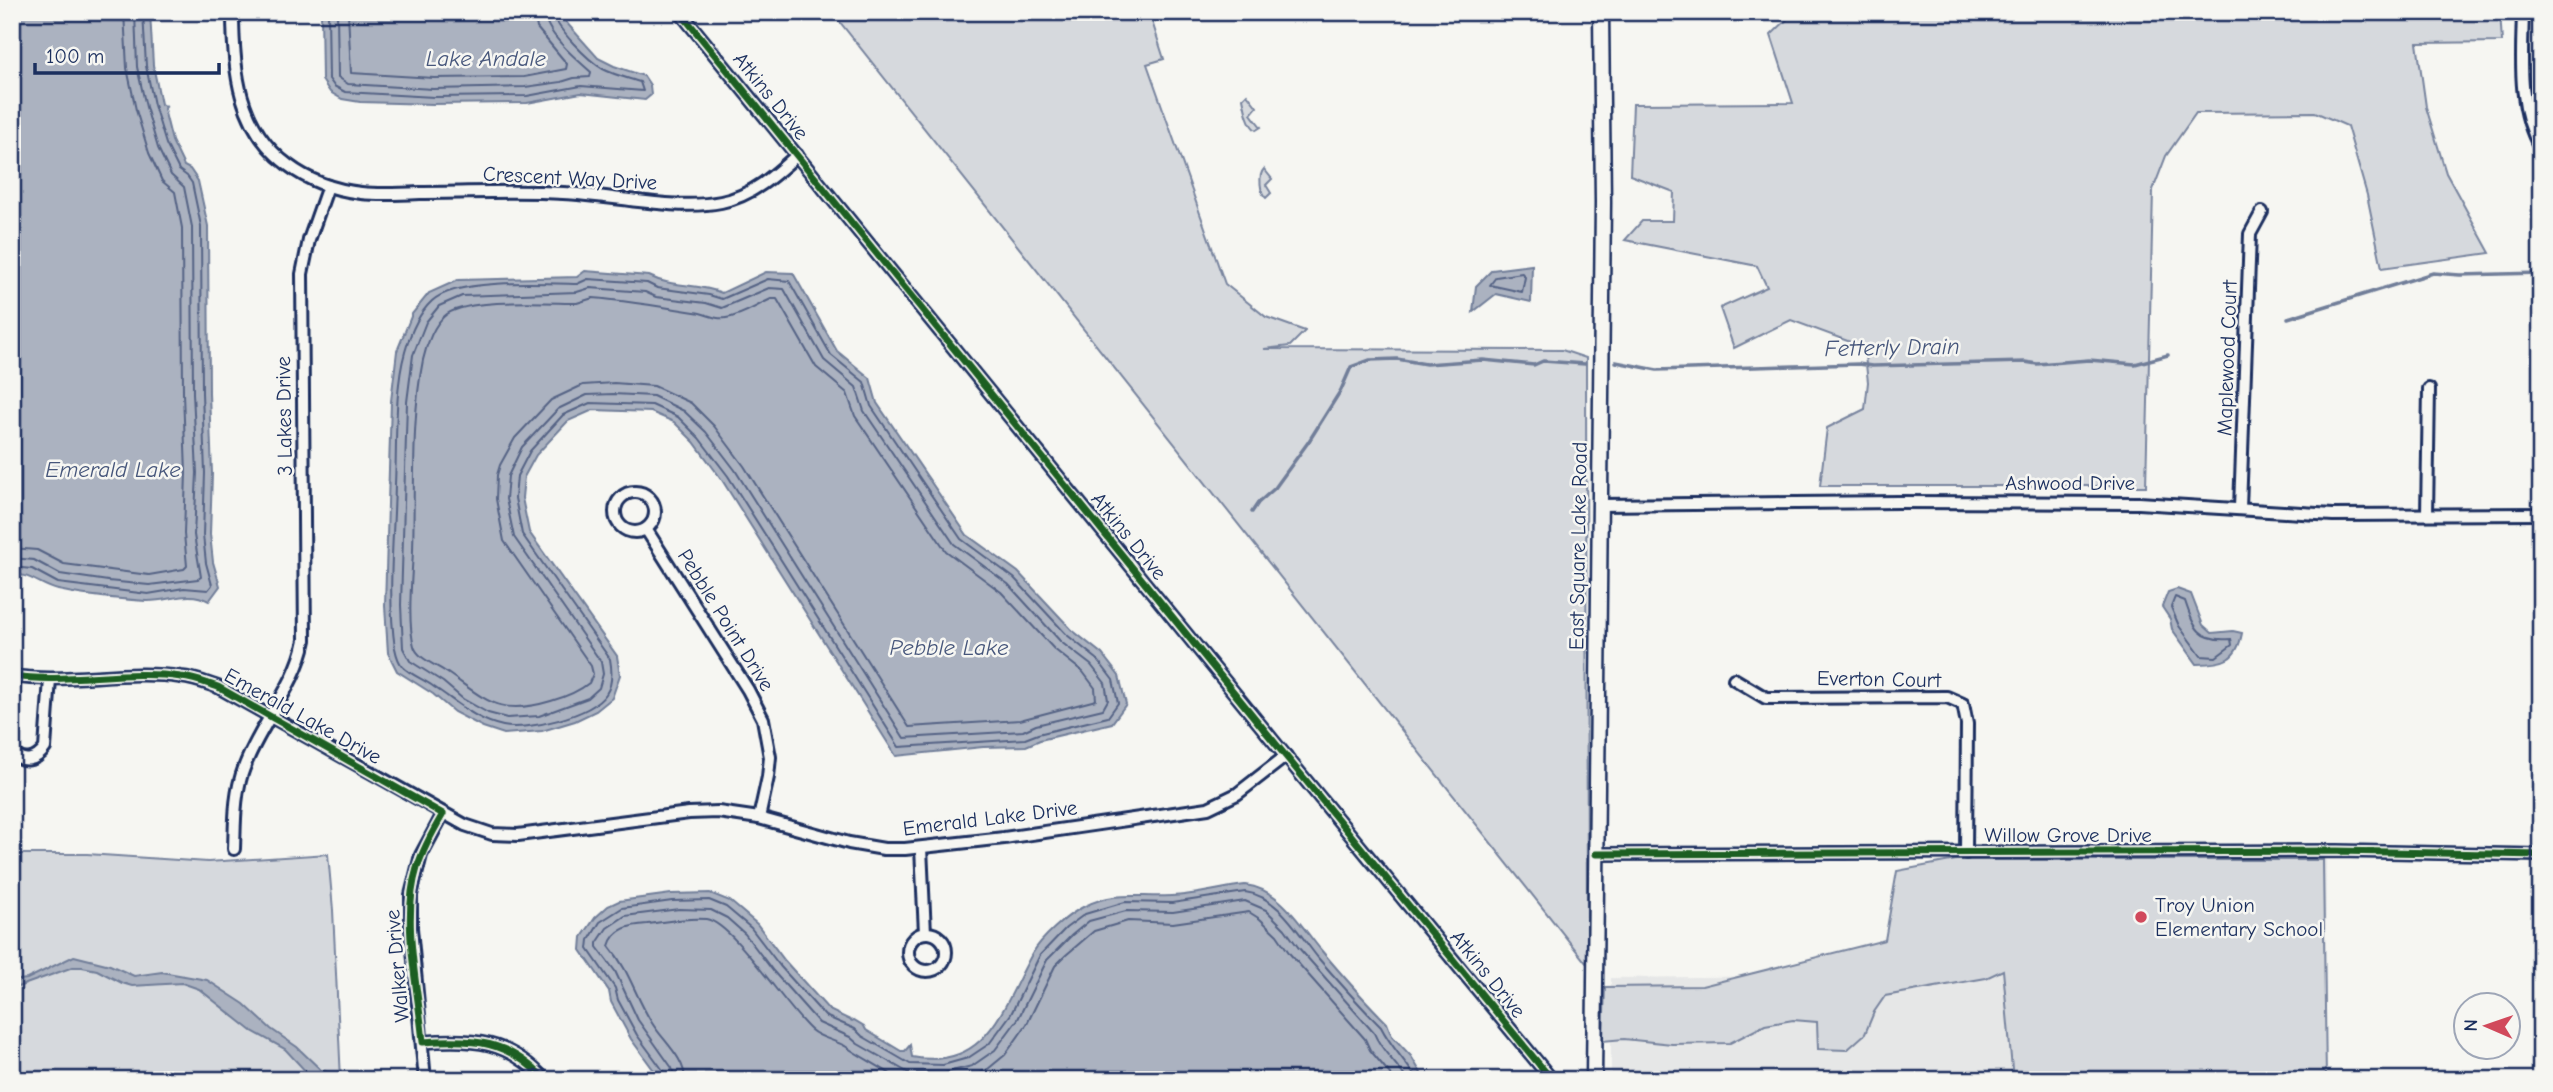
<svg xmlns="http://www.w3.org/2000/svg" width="2553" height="1092" viewBox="0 0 2553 1092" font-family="'Comic Neue',sans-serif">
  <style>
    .built { fill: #e6e7e7 }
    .green { fill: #d6d9dd; stroke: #78849e; stroke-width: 2 }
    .water { fill: #abb2c0; stroke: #717e99; stroke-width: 2 }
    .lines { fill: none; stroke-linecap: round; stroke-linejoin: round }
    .shore { stroke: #556385; stroke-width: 2 }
    .stream { stroke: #717e99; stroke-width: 3.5 }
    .minor-casing { stroke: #1b2f5e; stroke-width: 16 }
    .secondary-casing { stroke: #1b2f5e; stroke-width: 19 }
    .minor { stroke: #f6f6f2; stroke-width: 10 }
    .secondary { stroke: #f6f6f2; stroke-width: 14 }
    .cycleway-casing { stroke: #f6f6f2; stroke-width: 11 }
    .cycleway { stroke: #1b5e20; stroke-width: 7 }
    .poi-dot { fill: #d1495b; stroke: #f6f6f2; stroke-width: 2.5 }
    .labels { text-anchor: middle; stroke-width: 5; stroke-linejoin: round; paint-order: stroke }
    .street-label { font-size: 21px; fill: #1b2f5e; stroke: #f6f6f2 }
    .poi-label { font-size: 21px; fill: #1b2f5e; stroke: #f6f6f2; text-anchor: start }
    .water-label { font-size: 23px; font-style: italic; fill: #46567b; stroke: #f6f6f2 }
  </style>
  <rect width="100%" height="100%" fill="#f6f6f2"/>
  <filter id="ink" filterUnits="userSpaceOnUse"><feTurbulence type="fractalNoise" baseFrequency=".0143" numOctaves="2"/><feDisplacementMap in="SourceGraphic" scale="14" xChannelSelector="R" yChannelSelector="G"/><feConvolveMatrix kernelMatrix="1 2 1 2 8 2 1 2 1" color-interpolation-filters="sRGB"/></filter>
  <g filter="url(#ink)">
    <polygon class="built" points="2326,859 2325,1080 1611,1080 1611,978 1957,974 1956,860"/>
    <g class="green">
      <polygon points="832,12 1149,12 1164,59 1147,64 1225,284 1266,317 1305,331 1290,346 1264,349 1562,350 1586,358 1587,964"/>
      <polygon points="1795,12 2500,12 2502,42 2417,43 2426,107 2446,173 2490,253 2382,268 2367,195 2347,126 2315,112 2196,113 2166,156 2153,190 2146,486 1820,486 1827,428 1865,409 1868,382 1864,347 1791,320 1734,348 1720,308 1767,287 1757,266 1625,240 1642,221 1673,221 1674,192 1630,175 1633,104 1793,103 1771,35"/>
      <path d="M1247,94L1257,107L1251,114L1261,127L1256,130C1248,125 1245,108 1243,98Z"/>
      <path d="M1264,169L1272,179L1266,185L1271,193L1266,198C1260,193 1258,175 1264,169Z"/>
      <polygon points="12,854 87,854 208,862 328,854 333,910 341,1080 12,1080"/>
      <polygon points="1956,860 2323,860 2326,1080 2013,1080 2003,970 1986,978 1885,996 1874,1012 1865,1034 1847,1050 1818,1049 1817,1022 1793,1020 1765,1025 1730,1043 1672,1044 1624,1039 1603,1041 1605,987 1702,986 1885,940 1897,871"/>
    </g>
    <g class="water">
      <path d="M12,12H150L153,65L161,104L166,107L164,109L172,141L184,166L190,169L198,181L208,226L209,393L212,474L210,534L213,562L220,586L209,601C187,589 170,602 146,601C119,599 84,596 58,590C41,586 31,574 12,574Z"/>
      <polygon points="321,12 557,12 598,58 614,66 644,76 650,85 651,95 645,100 581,93 527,103 433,104 360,102 342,99 330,92 322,80"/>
      <polygon points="1532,265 1531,302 1496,294 1473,312 1476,286 1492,270"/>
      <path d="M585,271L649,276C672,288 699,283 722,293L766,272L793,273L837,351L870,378L877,403L967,535L1018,572L1072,630L1102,654L1119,676L1126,704L1112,723L1040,740L1026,746L983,747L896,756L722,480L694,442L674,422L651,412L593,410L568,421L536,455L524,477L522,498L529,532L617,656L620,675L612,698L596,711L575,721L542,731L504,734L483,727L454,712L433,694L397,671L388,653L385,606L391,401L397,351L412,314L429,293L458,280L577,277Z"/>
      <path d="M2177,589L2191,594L2203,625L2212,633L2233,631L2242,633C2237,661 2223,664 2197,664L2172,629L2170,619L2162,607L2168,592Z"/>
      <path d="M1245,885C1281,889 1300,925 1321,950C1342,975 1364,1000 1387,1023L1392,1036L1411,1056L1425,1080H661L631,1039L611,1002L609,991L581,950L582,937L595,918L608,906L619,901L671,894L710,893L730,901L757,924L785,961L829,1010L852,1021L854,1020L864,1026L866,1030L901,1051H905L910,1045L912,1057C988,1071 1003,1006 1032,954C1042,937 1066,916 1083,907C1115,890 1139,898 1171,896C1196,895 1220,888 1245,885Z"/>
      <polygon points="74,956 110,965 134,976 162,972 207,980 244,1004 271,1029 297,1047 321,1070 336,1075 338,1072 346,1080 324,1080 308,1074 285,1049 252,1031 199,989 182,983 132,986 122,983 97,970 82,967 73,967 12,989 12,981 27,979"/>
    </g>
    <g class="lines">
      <g class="shore">
        <path d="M328,12L329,79L334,86L345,92L434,97L527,96L581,86L643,91L640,82C628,78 614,75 603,69C589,61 555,28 553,12"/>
        <path d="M337,12L338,77L348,84L433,89L525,87L561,82L574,78L590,77L591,72C575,58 546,34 544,12"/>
        <polyline points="348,12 351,73 434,78 524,77 566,69 567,64 537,28 534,12"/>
        <polygon points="1522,273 1525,277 1522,292 1490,285 1496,277"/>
        <path d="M588,279L647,283L657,288L709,295L722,299L768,279L789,281L831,355L864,382L871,406L961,539L1014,578L1067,635L1097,659L1113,680L1118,703L1108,717L1038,734L1025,739L899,747L728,476L699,438L678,417L652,405L590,403L563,415L530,451L517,476L515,498L522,534L610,659C612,670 613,684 606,694C591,716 527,731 503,726C475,720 457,702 434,687C425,680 411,675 403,667C399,663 396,653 395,648C387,594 394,537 395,484C397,444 394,390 405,352C410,334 418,314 432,301C456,278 543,283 577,284Z"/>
        <polygon points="590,288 645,292 656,297 706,303 722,308 769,288 784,289 824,360 856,387 864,411 954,544 1008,584 1061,642 1091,665 1105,683 1108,700 1103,709 1036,725 1023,731 904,738 735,470 706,432 684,411 653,396 613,394 587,395 558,409 522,447 508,476 506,499 514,537 601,662 603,674 599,688 588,698 539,716 507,718 488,713 463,699 443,682 410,661 403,648 401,605 407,402 413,355 426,322 439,306 462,296 577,292"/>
        <path d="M593,298C629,301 664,307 700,313C709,315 717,320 726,318C742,316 757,305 771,299H777L816,367L847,393L855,416L946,551L1001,592L1054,649L1083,672L1095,688L1096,700L1020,720L909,727L744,466L714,426L691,403L654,386L614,383L583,385L551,400L515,438L500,465L497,475L496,499L504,541L591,666L593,674L589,683C578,692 565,697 551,701C498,717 487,700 446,672C436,665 417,658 414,646C407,621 412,577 413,550C415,490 411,419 423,360C426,346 434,323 447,314C471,298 547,303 577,303Z"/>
        <polyline points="12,548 37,550 64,564 110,570 149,575 184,569 187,566 184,534 186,473 183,393 182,228 175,192 162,181 149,153 136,110 127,68 124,12"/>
        <polyline points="12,558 34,560 60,574 108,581 149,585 198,579 201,577 194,535 197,473 193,393 192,227 184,187 171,175 158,148 146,107 137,67 135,12"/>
        <polyline points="12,567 32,569 58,583 107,589 148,594 184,588 208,590 212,585 206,563 203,535 205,473 202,393 201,226 192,183 187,176 179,170 166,144 154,105 146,66 143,12"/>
        <path d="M2175,597L2185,601C2194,628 2199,642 2231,639L2232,645L2216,657L2201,656L2179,626L2171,607Z"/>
        <path d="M666,1080L665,1073L637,1035L618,1000L615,988L588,949L589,940L600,922L622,908L672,901L709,900L726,907L751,928L780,966L825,1016L855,1029L862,1036L910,1064L943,1065L968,1058L989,1044L1011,1014L1040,955L1066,928L1085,914L1125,902L1172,903L1245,892C1279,896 1299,935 1319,959C1339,982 1360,1006 1381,1027C1391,1047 1406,1061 1417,1080"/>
        <path d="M675,1080L672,1068L638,1020L615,971L597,947V943L607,928L625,916L679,909L711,910L727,918L745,934L773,971L819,1023L850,1037L858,1044L907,1072L944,1073L972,1066L995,1050L1018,1019L1047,960L1072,935L1089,921L1126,911L1173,912L1245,901L1266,910L1285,929L1298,947L1374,1033C1381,1051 1397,1063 1407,1080"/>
        <path d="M685,1080C685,1058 663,1041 652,1023C635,996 630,971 609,946C614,928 631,925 647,924C666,922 686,917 706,919C733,923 786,1008 811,1030C820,1038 834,1040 845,1046C862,1058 882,1067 899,1080"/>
        <polyline points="966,1080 988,1069 1005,1055 1027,1024 1055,966 1066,955 1094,931 1128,921 1173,923 1249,912 1260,919 1277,935 1290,954 1365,1039 1370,1050 1395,1080"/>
      </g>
      <g class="stream">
        <polyline points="2288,318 2433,273 2460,275 2541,273"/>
        <polyline points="1616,362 1657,370 1858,364 1872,366 2025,362 2037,364 2089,360 2135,364 2168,355"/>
        <polyline points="1252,512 1258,503 1275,488 1309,441 1341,390 1351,367 1370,360 1397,359 1426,364 1483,360 1534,365 1543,361 1585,364"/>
      </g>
      <defs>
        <g id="minor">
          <path d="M233,12C233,70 238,128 288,165C309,181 335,190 361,193C380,195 400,194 420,193C467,193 515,190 563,193C610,195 676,211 721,202C752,196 775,175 797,155"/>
          <polyline points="680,12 1275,743 1552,1080"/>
          <path d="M2523,12C2522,58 2517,107 2541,149"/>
          <circle cx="635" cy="512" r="20"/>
          <polyline points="1599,505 1899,502 2139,503 2333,515 2541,514"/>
          <polyline points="2240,508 2250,234 2262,212"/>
          <polyline points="2427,514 2429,389"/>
          <polyline points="646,529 748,690 763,719 770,757 768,777 759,818"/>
          <path d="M12,676C68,684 125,669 181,677C194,678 206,683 218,687L465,825L492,834L518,835L689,813L718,812L759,818L849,843L884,849H905L1004,838L1208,808L1237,794L1286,756"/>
          <polyline points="1734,679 1766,698 1947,697 1963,704 1967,724 1966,853"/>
          <polyline points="12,705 14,677"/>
          <path d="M12,752C23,764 36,761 45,748L50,679"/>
          <polyline points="921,848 925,933"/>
          <path d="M234,849C235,822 234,794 244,768C260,723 296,687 305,640L302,274L309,240L328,186"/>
          <polyline points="1596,854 2337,851 2541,855"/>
          <circle cx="927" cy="952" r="19"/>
          <path d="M423,1042C473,1038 509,1040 545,1080"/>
          <polyline points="425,1080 411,928 411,895 421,855 443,814"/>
        </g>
        <polyline id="secondary" points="1594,1080 1603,202 1601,12"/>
      </defs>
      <use href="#minor" class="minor-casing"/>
      <use href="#secondary" class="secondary-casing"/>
      <use href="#minor" class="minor"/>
      <use href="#secondary" class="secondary"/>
      <defs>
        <g id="cycleway">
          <polyline points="680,12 1275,743 1552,1080"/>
          <path d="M12,676C68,684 125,669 181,677C194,678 206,683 218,687L443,814C433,831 423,849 417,868C401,920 418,987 423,1042C473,1038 509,1040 545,1080"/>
          <polyline points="1596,854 2337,851 2541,855"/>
        </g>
      </defs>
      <use href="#cycleway" class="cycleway-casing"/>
      <use href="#cycleway" class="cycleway"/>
    </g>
  </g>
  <circle class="poi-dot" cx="2141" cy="917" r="7"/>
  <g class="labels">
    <g class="street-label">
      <text transform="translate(771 96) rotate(51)" y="7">Atkins Drive</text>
      <text transform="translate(570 178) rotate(3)" y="7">Crescent Way Drive</text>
      <text transform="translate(2227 358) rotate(-88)" y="7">Maplewood Court</text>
      <text transform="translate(284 416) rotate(-91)" y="7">3 Lakes Drive</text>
      <text x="2070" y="490">Ashwood Drive</text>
      <text transform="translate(1129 536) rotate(51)" y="7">Atkins Drive</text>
      <text transform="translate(1578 546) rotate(-89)" y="7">East Square Lake Road</text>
      <text transform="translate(726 620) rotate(58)" y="7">Pebble Point Drive</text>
      <text transform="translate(1879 679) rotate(1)" y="7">Everton Court</text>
      <text transform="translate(303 716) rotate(29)" y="7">Emerald Lake Drive</text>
      <text transform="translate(990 818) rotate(-7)" y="7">Emerald Lake Drive</text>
      <text x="2068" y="842">Willow Grove Drive</text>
      <text transform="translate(397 966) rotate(-95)" y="7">Walker Drive</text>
      <text transform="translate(1488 974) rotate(51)" y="7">Atkins Drive</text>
    </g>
    <g class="poi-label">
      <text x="2155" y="912">Troy Union<tspan x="2155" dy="24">Elementary School</tspan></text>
    </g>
    <g class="water-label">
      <text x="486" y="66">Lake Andale</text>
      <text transform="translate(1892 347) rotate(-1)" y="8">Fetterly Drain</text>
      <text x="113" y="477">Emerald Lake</text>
      <text x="949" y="655">Pebble Lake</text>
    </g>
  </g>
  <rect width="2553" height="1092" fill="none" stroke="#f6f6f2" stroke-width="42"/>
  <rect x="21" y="21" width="2511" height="1050" fill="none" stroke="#1b2f5e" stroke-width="2.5" filter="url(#ink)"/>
  <g transform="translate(2487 1026) rotate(272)"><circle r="33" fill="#f6f6f2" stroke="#9ea6b7" stroke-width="2"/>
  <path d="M0-5L12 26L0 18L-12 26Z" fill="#d1495b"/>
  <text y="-10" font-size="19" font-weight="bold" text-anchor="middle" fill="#1b2f5e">N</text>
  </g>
  <path d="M35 63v10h184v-10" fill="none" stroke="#1b2f5e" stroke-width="3.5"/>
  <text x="46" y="63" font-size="21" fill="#1b2f5e" stroke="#f6f6f2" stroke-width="5" paint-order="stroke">100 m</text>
</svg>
